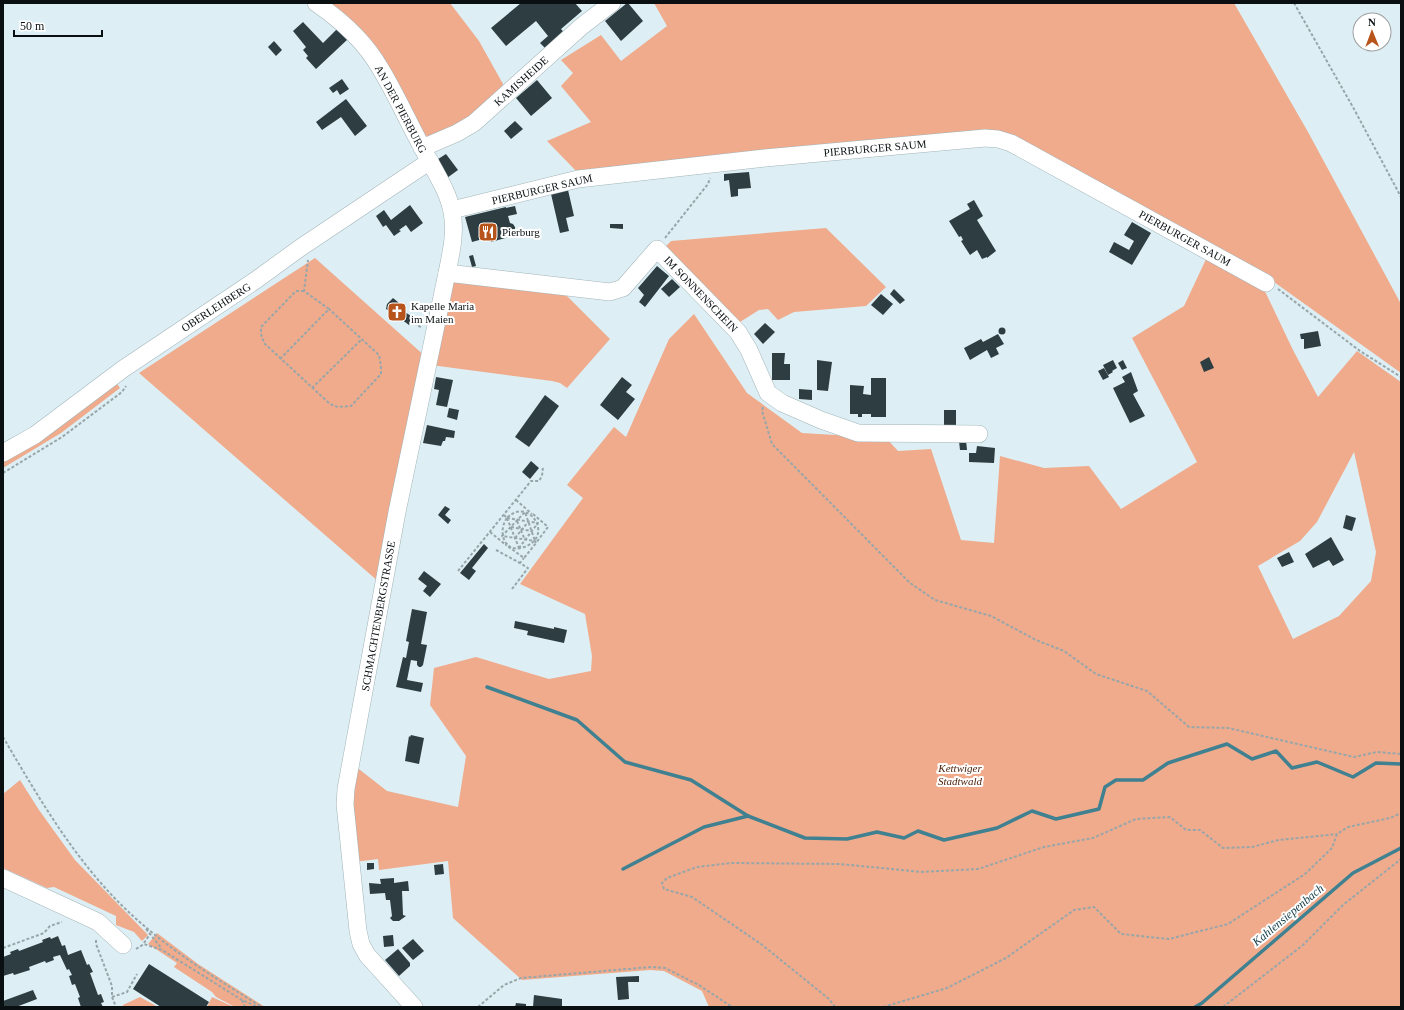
<svg xmlns="http://www.w3.org/2000/svg" width="1404" height="1010" viewBox="0 0 1404 1010" font-family="Georgia,serif">
  <style>
    .green { fill: #efab8c; fill-rule: evenodd }
    .lines { fill: none; stroke-linecap: round; stroke-linejoin: round }
    .stream { stroke: #3f8091; stroke-width: 3.5 }
    .building { fill: #2e3d41 }
    .minor-casing { stroke: #a3b4b9; stroke-width: 18 }
    .path { stroke: #98a6aa; stroke-width: 2; stroke-dasharray: 3 2; stroke-linecap: butt }
    .minor { stroke: #fff; stroke-width: 17 }
    .labels { text-anchor: middle; stroke-width: 4; stroke-linejoin: round; paint-order: stroke }
    .street-label { font-size: 11px; fill: #0a1012; stroke: #fff }
    .poi-label { font-size: 11px; fill: #0a1012; stroke: #fff; text-anchor: start }
    .park-label { font-size: 11px; font-style: italic; fill: #491e07; stroke: #fff }
    .water-label { font-size: 12px; font-style: italic; fill: #18424c; stroke: #fff }
  </style>
  <rect width="100%" height="100%" fill="#ddeff4"/>
  <g class="green">
    <polygon points="326,3 450,3 479,41 503,84 498,94 468,123 432,137 423,135"/>
    <polygon points="654,3 1234,3 1308,132 1401,304 1401,373 1274,282 996,132 579,174 547,141 591,122 561,86 573,73 561,60 601,35 621,61 667,26"/>
    <polygon points="826,228 886,287 866,306 794,312 778,320 768,309 759,310 740,322 664,248 671,241"/>
    <path d="M1208,255L1263,287L1293,350L1318,397L1357,351L1401,382V1007H709L702,991L664,971L650,970L522,980L453,918L448,861L379,870L378,859L355,862L349,803L355,766L387,791L458,807L466,756L430,705L434,668L476,657L549,679L591,671L592,656L585,614L520,584L583,498L567,485L614,427L626,437L669,339L694,314L747,393L802,433L886,438L898,451L931,449L961,540L994,543L1000,456L1044,468L1089,466L1121,509L1197,462L1132,338L1184,306ZM1354,452L1376,552L1371,581L1339,616L1293,639L1258,566L1300,541L1317,522Z"/>
    <polygon points="315,258 426,357 379,582 139,373"/>
    <polygon points="450,280 563,292 610,339 567,388 560,383 552,381 431,365"/>
    <polygon points="115,381 120,388 61,433 3,468 3,459"/>
    <polygon points="20,780 39,810 75,860 148,935 142,941 134,932 116,925 116,916 54,887 47,888 3,868 3,794"/>
    <polygon points="157,933 198,964 265,1007 235,1007 216,997 212,992 174,967 177,963 148,944"/>
    <polygon points="140,997 158,1007 123,1007 123,1005"/>
    <polygon points="212,997 234,1007 207,1007"/>
  </g>
  <g class="lines">
    <g class="stream">
      <polyline points="487,687 577,720 625,762 691,780 748,816 805,838 847,839 877,832 904,838 918,831 944,840 997,828 1032,811 1056,819 1099,809 1105,787 1116,780 1143,780 1168,763 1227,744 1252,759 1276,751 1292,768 1317,762 1353,777 1376,763 1401,764"/>
      <polyline points="623,869 704,827 748,816"/>
      <polyline points="1195,1007 1202,1003 1353,873 1401,848"/>
    </g>
  </g>
  <g class="building">
    <polygon points="521,3 575,3 582,11 561,29 566,35 548,51 540,43 548,36 536,21 506,46 491,28"/>
    <polygon points="627,3 628,3 643,21 621,41 605,21"/>
    <polygon points="303,22 323,43 338,28 348,39 316,69 306,58 308,56 303,50 306,47 293,31"/>
    <polygon points="274,41 282,50 276,56 268,47"/>
    <polygon points="342,79 349,89 340,95 337,90 333,93 329,88"/>
    <polygon points="537,80 552,98 531,116 516,98"/>
    <polygon points="346,99 367,126 355,136 341,117 322,130 316,122"/>
    <polygon points="515,121 523,129 511,139 504,131"/>
    <polygon points="446,154 458,170 447,178 435,161"/>
    <polygon points="749,172 751,188 738,189 738,196 731,197 729,180 724,181 724,174"/>
    <polygon points="568,190 574,216 566,218 569,231 560,233 551,194"/>
    <polygon points="974,200 983,216 977,220 996,251 987,258 987,257 982,259 977,250 970,255 961,241 963,240 961,236 959,237 949,221 970,209 967,204"/>
    <polygon points="410,205 423,223 411,232 406,225 399,230 401,231 394,236 386,225 383,227 376,216 384,210 391,220"/>
    <polygon points="515,206 517,214 508,216 510,223 513,224 515,227 515,233 513,233 513,236 491,242 490,237 472,242 465,217 506,207 506,208"/>
    <polygon points="1132,222 1151,233 1132,265 1109,252 1114,242 1129,250 1134,241 1124,235"/>
    <polygon points="610,224 623,224 623,229 610,228"/>
    <polygon points="473,255 476,266 472,267 469,256"/>
    <polygon points="657,266 669,276 645,307 639,302 644,295 638,288"/>
    <polygon points="672,279 680,287 669,297 661,289"/>
    <polygon points="894,289 905,300 900,304 890,294"/>
    <polygon points="881,294 893,304 883,315 871,305"/>
    <polygon points="393,298 404,307 405,312 414,318 409,325 401,319 397,320 391,317 389,311 386,309 387,304"/>
    <polygon points="765,323 775,332 763,344 754,334"/>
    <circle cx="1002" cy="331" r="3.5"/>
    <polygon points="1318,331 1321,346 1304,349 1304,339 1301,339 1300,334"/>
    <polygon points="998,334 1004,344 996,348 999,354 991,358 987,350 970,360 964,348 981,339 983,342"/>
    <polygon points="772,353 785,353 784,364 790,364 790,380 772,380"/>
    <polygon points="1209,357 1214,368 1204,372 1200,362"/>
    <polygon points="817,360 832,362 828,391 817,390"/>
    <polygon points="1113,360 1117,368 1112,371 1113,372 1108,375 1103,365"/>
    <polygon points="1123,360 1127,368 1122,370 1118,363"/>
    <polygon points="1104,368 1109,377 1103,380 1098,371"/>
    <polygon points="1131,372 1138,391 1133,394 1145,416 1130,423 1113,388 1125,382 1122,377"/>
    <polygon points="436,377 453,380 447,407 436,405 439,390 434,389"/>
    <polygon points="622,377 632,385 626,392 635,399 618,420 600,405"/>
    <polygon points="871,378 886,378 886,417 871,417 871,414 862,414 862,417 858,417 858,414 850,414 850,385 864,386 863,394 871,395"/>
    <polygon points="799,389 812,390 812,400 799,399"/>
    <polygon points="545,395 559,406 529,447 515,437"/>
    <polygon points="449,408 459,410 457,420 447,417"/>
    <rect x="944" y="410" width="12" height="19"/>
    <polygon points="427,425 455,431 454,438 446,437 445,441 443,441 441,446 423,443"/>
    <polygon points="966,440 967,450 960,450 959,441"/>
    <polygon points="977,446 995,448 994,463 969,462 969,453 976,453"/>
    <polygon points="531,461 539,468 530,479 522,472"/>
    <polygon points="445,506 450,509 445,515 451,520 448,524 438,515"/>
    <polygon points="1346,515 1356,518 1352,531 1343,528"/>
    <polygon points="1331,537 1344,560 1333,566 1329,560 1313,568 1305,554"/>
    <polygon points="484,544 488,548 472,568 476,571 469,580 460,573"/>
    <polygon points="1289,552 1294,562 1282,567 1277,558"/>
    <polygon points="424,571 441,584 430,597 423,591 427,586 418,579"/>
    <polygon points="412,609 427,612 421,644 427,645 423,665 421,667 419,667 417,665 417,661 411,660 407,680 423,683 421,692 396,687 403,657 406,658 409,642 406,641"/>
    <polygon points="515,621 554,629 554,627 567,630 564,643 527,635 528,631 514,628"/>
    <polygon points="411,735 424,738 419,764 405,761 409,736 410,737"/>
    <polygon points="367,863 374,863 374,869 367,870"/>
    <polygon points="443,864 444,874 435,875 434,865"/>
    <polygon points="394,878 394,883 408,881 409,891 402,891 403,915 406,916 399,921 393,921 390,918 392,916 390,900 386,900 385,893 370,894 369,883 381,884 380,879"/>
    <polygon points="393,935 394,946 384,947 383,936"/>
    <polygon points="58,936 62,946 65,945 68,955 81,950 87,965 89,964 93,972 90,973 98,995 101,994 104,1002 101,1003 103,1007 81,1007 78,998 80,997 75,984 72,985 69,976 72,975 69,969 67,970 60,955 53,957 54,960 46,963 45,961 29,967 30,970 14,975 13,973 3,976 3,957 11,954 10,952 18,949 19,951 43,942 42,940 50,937 51,939"/>
    <polygon points="413,939 424,951 413,960 402,948"/>
    <polygon points="398,949 410,963 410,966 399,976 385,960"/>
    <polygon points="149,964 209,1002 206,1007 161,1007 133,989"/>
    <polygon points="639,976 639,982 628,982 629,999 618,1000 616,977"/>
    <polygon points="33,990 37,999 16,1007 3,1007 3,1001"/>
    <polygon points="534,995 562,999 562,1007 533,1007"/>
    <polygon points="516,1003 526,1004 526,1006 529,1007 515,1007"/>
  </g>
  <g class="lines">
    <defs>
      <g id="minor">
        <path d="M316,3C341,20 365,42 380,68C396,94 408,122 423,149C433,169 448,190 452,212C456,233 451,253 447,273L397,512L346,789L345,804L358,931L361,944L367,955L414,1007"/>
        <polyline points="422,148 457,133 474,123 582,26 612,3"/>
        <polyline points="452,210 578,179 765,158 985,138 998,139 1011,143 1266,283"/>
        <polyline points="447,273 610,292 623,288 657,249 738,332 749,350 768,393 782,403 821,420 858,433 979,434"/>
        <polyline points="3,453 35,435 123,369 256,280 300,248 430,161"/>
        <polyline points="3,878 98,922 123,945"/>
      </g>
    </defs>
    <use href="#minor" class="minor-casing"/>
    <g class="path">
      <polyline points="1294,3 1354,109 1401,197"/>
      <polyline points="665,238 708,184 710,178"/>
      <polyline points="1278,289 1360,351 1401,377"/>
      <polyline points="304,291 296,291 261,327 261,334 264,343 330,404 338,407 351,406 381,374 381,366 379,355 329,309"/>
      <polyline points="414,323 422,328"/>
      <polyline points="280,359 329,309 304,291 308,260"/>
      <polyline points="312,388 362,339"/>
      <polyline points="763,407 762,411 772,444 910,583 935,600 991,616 1036,640 1064,651 1096,674 1147,691 1189,727 1228,728 1354,757 1377,752 1401,754"/>
      <polyline points="3,473 62,437 122,392 126,386"/>
      <polyline points="516,500 532,514"/>
      <polyline points="533,514 548,527 536,543 535,541 502,536 525,512 535,541"/>
      <path d="M504,515L507,518C529,495 557,539 521,548C503,552 498,530 507,518"/>
      <polyline points="507,518 538,523 519,548"/>
      <polyline points="507,518 519,548"/>
      <polyline points="517,521 525,540"/>
      <polyline points="511,527 531,531"/>
      <polyline points="490,532 506,545"/>
      <polyline points="515,538 528,522"/>
      <polyline points="507,543 506,545 524,558 536,543"/>
      <polyline points="496,550 520,563"/>
      <polyline points="458,571 531,481 539,481 542,476 543,467"/>
      <polyline points="512,589 528,568 520,563 524,558"/>
      <path d="M3,737C40,800 78,866 133,916C172,952 217,979 262,1007"/>
      <polyline points="146,929 162,949"/>
      <polyline points="96,940 96,944 112,986 112,997 116,1007"/>
      <polyline points="144,943 150,934"/>
      <polyline points="3,948 44,933 50,926 62,922"/>
      <polyline points="136,949 144,944 162,950 242,1000 258,1007"/>
      <polyline points="112,997 127,992 137,974"/>
      <polyline points="242,1000 245,1007"/>
      <polyline points="478,1007 504,985 521,978 651,967 665,968 699,985 732,1007"/>
      <polyline points="835,1007 829,999 761,944 692,897 664,889 662,883 667,878 697,867 731,863 840,864 921,872 978,869 1044,847 1093,838 1136,819 1170,817 1186,830 1200,830 1223,848 1252,847 1279,840 1337,834"/>
      <polyline points="883,1007 947,988 1006,958 1074,910 1094,907 1121,934 1169,939 1228,924 1305,874 1332,848 1337,834 1348,827 1390,818 1401,813"/>
      <polyline points="1223,1007 1303,945 1343,905 1401,859"/>
    </g>
    <use href="#minor" class="minor"/>
  </g>
  <defs>
    <symbol id="restaurant-square" viewBox="-11 -11 22 22"><rect x="-9" y="-9" width="18" height="18" rx="4" fill="#b7541c" stroke="#fff"/><path d="M-5-6h1v4h1v-4h1v4h1v-4h1v5L-1.5 .5V6h-2V.5L-5-1ZM5-6V6H3V1.5H1.5Q1.5-4 5-6Z" fill="#fff"/></symbol>
    <symbol id="church-square" viewBox="-11 -11 22 22"><rect x="-9" y="-9" width="18" height="18" rx="4" fill="#b7541c" stroke="#fff"/><path d="M-1.2-6h2.4v3.5h3.3v2.4h-3.3V6h-2.4V-.1h-3.3v-2.4h3.3Z" fill="#fff"/></symbol>
  </defs>
  <g fill-rule="evenodd">
    <use href="#restaurant-square" x="477" y="221" width="22" height="22"/>
    <use href="#church-square" x="386" y="301" width="22" height="22"/>
  </g>
  <g class="labels">
    <g class="street-label">
      <text transform="translate(521 81) rotate(-42)" y="4">KAMISHEIDE</text>
      <text transform="translate(401 109) rotate(62)" y="4">AN DER PIERBURG</text>
      <text transform="translate(875 148) rotate(-5)" y="4">PIERBURGER SAUM</text>
      <text transform="translate(542 189) rotate(-13)" y="4">PIERBURGER SAUM</text>
      <text transform="translate(1185 238) rotate(29)" y="4">PIERBURGER SAUM</text>
      <text transform="translate(701 294) rotate(46)" y="4">IM SONNENSCHEIN</text>
      <text transform="translate(216 307) rotate(-33)" y="4">OBERLEHBERG</text>
      <text transform="translate(378 616) rotate(-80)" y="4">SCHMACHTENBERGSTRASSE</text>
    </g>
    <g class="poi-label">
      <text x="502" y="236">Pierburg</text>
      <text x="411" y="310">Kapelle Maria<tspan x="411" dy="13">im Maien</tspan></text>
    </g>
    <g class="park-label">
      <text x="960" y="772">Kettwiger<tspan x="960" dy="13">Stadtwald</tspan></text>
    </g>
    <g class="water-label">
      <text transform="translate(1288 915) rotate(-40)" y="4">Kahlensiepenbach</text>
    </g>
  </g>
  <rect width="1404" height="1010" fill="none" stroke="#0a1012" stroke-width="8"/>
  <g transform="translate(1372 32) rotate(359)"><circle r="19" fill="#ffffff" stroke="#9d9fa0"/>
  <path d="M0-3L7 15L0 10L-7 15Z" fill="#b7541c"/>
  <text y="-6" font-size="11" font-weight="bold" text-anchor="middle" fill="#0a1012">N</text>
  </g>
  <path d="M14 30v6h88v-6" fill="none" stroke="#0a1012" stroke-width="2"/>
  <text x="20" y="30" font-size="12" fill="#0a1012" stroke="#ffffff" stroke-width="3" paint-order="stroke">50 m</text>
</svg>
